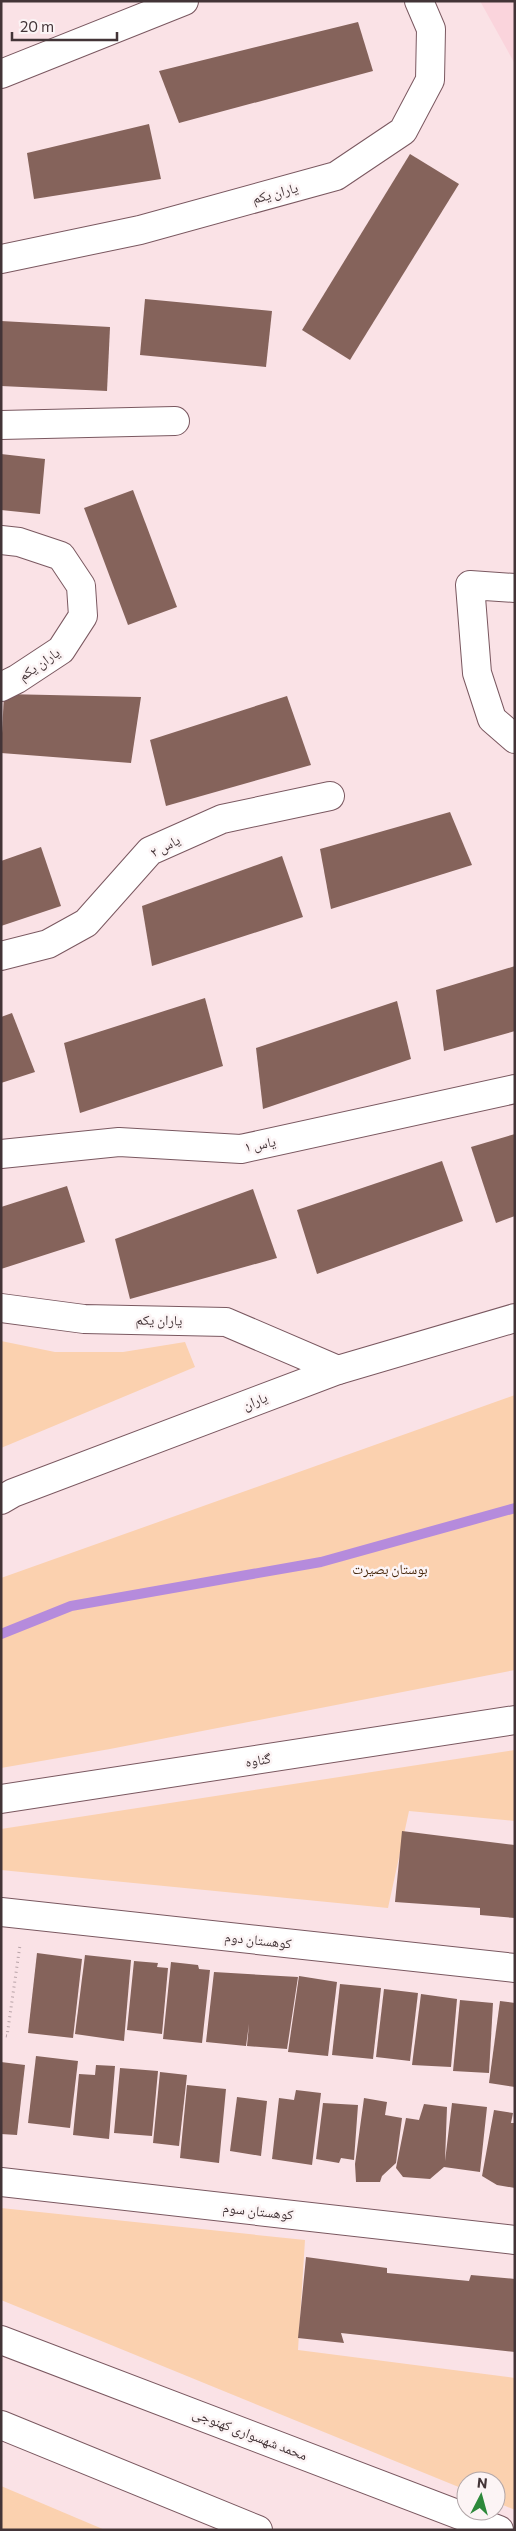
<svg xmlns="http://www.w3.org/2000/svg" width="516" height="2531" viewBox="0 0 516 2531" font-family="Commissioner,'Noto Naskh Arabic',sans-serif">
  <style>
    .built { fill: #fad4dc }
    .green { fill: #fbd1af }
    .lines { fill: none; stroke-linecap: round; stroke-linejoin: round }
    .stream { stroke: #b58bdc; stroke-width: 10 }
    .building { fill: #85635b }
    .minor-casing { stroke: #7a5860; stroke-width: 30 }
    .major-casing { stroke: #7a5860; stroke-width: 30 }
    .path { stroke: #b9a4a8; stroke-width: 3; stroke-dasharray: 1 4; stroke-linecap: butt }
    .minor { stroke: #fff; stroke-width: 28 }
    .major { stroke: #fff; stroke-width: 28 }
    .labels { text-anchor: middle; stroke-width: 5; stroke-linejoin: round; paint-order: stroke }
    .street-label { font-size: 14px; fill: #433437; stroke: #fcf4f5 }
    .park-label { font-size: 14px; fill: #48290d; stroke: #fcf4f5 }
  </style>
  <rect width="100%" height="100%" fill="#fae2e6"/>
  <polygon class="built" points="480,1 515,1 515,64"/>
  <g class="green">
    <polygon points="1,1341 55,1352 123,1352 185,1342 195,1367 1,1448"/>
    <polygon points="515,1395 515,1670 110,1749 1,1768 1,1578"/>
    <polygon points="515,1750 515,1821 409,1811 388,1908 1,1870 1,1829"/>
    <polygon points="1,2208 305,2240 298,2350 515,2378 515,2510 496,2502 496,2481 466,2481 466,2490 1,2300"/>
    <polygon points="1,2486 105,2530 1,2530"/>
  </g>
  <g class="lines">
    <polyline class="stream" points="1,1634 71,1606 321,1562 515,1508"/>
  </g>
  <g class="building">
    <polygon points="358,22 373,71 179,123 159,71"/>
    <polygon points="149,124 161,179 34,199 27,153"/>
    <polygon points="410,154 459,184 350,360 302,330"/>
    <polygon points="145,299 272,311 266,367 140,355"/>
    <polygon points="1,321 110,327 107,391 1,386"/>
    <polygon points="1,454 45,459 40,514 1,510"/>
    <polygon points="133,490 177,607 128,625 84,508"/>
    <polygon points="4,694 141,697 131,763 1,753"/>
    <polygon points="287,696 311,765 166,806 150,740"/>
    <polygon points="450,812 472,865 331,909 320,849"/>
    <polygon points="41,847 61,906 1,926 1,861"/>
    <polygon points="282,856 303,917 152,966 142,906"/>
    <polygon points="515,966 515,1031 444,1051 436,990"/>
    <polygon points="205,998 223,1066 80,1113 64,1043"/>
    <polygon points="397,1001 411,1059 263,1109 256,1048"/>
    <polygon points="12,1013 35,1072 1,1083 1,1017"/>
    <polygon points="515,1134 515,1216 496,1223 471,1147"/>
    <polygon points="442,1161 463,1221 317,1274 297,1210"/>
    <polygon points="67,1186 85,1242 1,1269 1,1207"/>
    <polygon points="253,1189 277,1258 130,1299 115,1239"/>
    <polygon points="402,1831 515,1845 515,1918 480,1915 480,1908 395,1902"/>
    <polygon points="37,1953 82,1959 73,2038 28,2033"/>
    <polygon points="85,1955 131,1960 124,2041 75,2034"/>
    <polygon points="134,1961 158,1963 157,1967 168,1968 162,2034 127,2030"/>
    <polygon points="171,1962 198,1965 199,1969 210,1970 202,2043 163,2039"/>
    <polygon points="214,1972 298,1977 287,2049 247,2046 249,2024 246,2046 206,2042"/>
    <polygon points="299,1976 337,1982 328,2056 288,2052"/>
    <polygon points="340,1984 381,1988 373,2059 332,2055"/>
    <polygon points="384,1989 418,1993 410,2061 376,2057"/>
    <polygon points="421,1994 457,1999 451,2067 412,2065"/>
    <polygon points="460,2000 493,2003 489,2073 453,2071"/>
    <polygon points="500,2001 515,2003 515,2087 489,2083"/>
    <polygon points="36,2056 78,2061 70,2128 28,2123"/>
    <polygon points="1,2062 25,2065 17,2135 1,2134"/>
    <polygon points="96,2065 115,2066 109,2139 73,2135 79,2074 95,2075"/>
    <polygon points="120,2068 158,2071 152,2136 114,2133"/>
    <polygon points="160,2072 187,2075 179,2146 153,2143"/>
    <polygon points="187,2085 226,2089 219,2163 180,2158"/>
    <polygon points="296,2090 321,2093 312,2165 272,2159 279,2098 294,2100"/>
    <polygon points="237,2097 267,2101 261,2156 230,2151"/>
    <polygon points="364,2098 387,2102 385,2115 402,2118 396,2163 382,2176 380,2182 356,2182 355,2164"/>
    <polygon points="323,2103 358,2105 354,2160 341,2158 339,2163 316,2159"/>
    <polygon points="452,2103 487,2107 480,2172 444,2167 430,2179 403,2177 396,2168 406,2118 419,2120 424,2104 447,2107 445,2161"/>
    <polygon points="494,2110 513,2113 511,2123 515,2123 515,2188 497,2185 482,2176"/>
    <polygon points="306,2257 387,2268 387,2273 469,2281 471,2275 515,2279 515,2352 341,2333 344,2343 298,2338"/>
  </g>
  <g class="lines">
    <defs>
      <g id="minor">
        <polyline points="1,74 184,1"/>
        <polyline points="1,259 140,230 336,176 403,131 430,80 431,29 419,1"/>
        <polyline points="1,425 175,421"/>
        <polyline points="1,540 19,542 61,556 81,586 83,616 61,650 17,679 1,687"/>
        <polyline points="515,588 470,585 477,673 492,719 515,739"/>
        <polyline points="1,956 48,944 86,923 150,851 222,819 330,796"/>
        <polyline points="1,1154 119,1142 241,1149 515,1089"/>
        <polyline points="1,1308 84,1319 226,1322 338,1370"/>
        <polyline points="1,1500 13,1493 338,1370 515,1318"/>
        <polyline points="1,1912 515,1968"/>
        <polyline points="1,2182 515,2240"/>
      </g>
      <g id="major">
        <polyline points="1,1799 515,1720"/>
        <polyline points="1,2340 499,2530"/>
        <polyline points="1,2425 258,2530"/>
      </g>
    </defs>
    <use href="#minor" class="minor-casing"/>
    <use href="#major" class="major-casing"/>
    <polyline class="path" points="1,2035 7,2036 20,1945"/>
    <use href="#minor" class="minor"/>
    <use href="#major" class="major"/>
  </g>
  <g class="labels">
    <g class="street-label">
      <text transform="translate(275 193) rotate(-15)" y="5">یاران یکم</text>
      <text transform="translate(39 664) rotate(-35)" y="5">یاران یکم</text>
      <text transform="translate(165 846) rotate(-28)" y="5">یاس ۲</text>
      <text transform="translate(260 1144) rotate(-11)" y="5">یاس ۱</text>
      <text transform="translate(159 1320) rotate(1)" y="5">یاران یکم</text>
      <text transform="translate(255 1401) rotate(-21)" y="5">یاران</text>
      <text transform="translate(258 1760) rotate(-9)" y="5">گناوه</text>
      <text transform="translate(258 1940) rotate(6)" y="5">کوهستان دوم</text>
      <text transform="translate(258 2211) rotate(6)" y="5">کوهستان سوم</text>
      <text transform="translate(250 2434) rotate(21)" y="5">محمد شهسواری کهنوجی</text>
    </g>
    <g class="park-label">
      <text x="390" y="1574">بوستان بصیرت</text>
    </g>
  </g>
  <rect width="516" height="2531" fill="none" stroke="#433437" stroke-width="5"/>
  <g transform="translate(481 2496) rotate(6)"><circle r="24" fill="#fcf4f5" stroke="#b2a7a9"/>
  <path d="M0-4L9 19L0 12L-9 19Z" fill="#2d893b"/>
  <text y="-8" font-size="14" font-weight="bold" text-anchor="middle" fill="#433437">N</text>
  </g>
  <path d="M12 32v8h105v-8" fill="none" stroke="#433437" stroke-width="2.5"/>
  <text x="20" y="32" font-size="15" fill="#433437" stroke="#fcf4f5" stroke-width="4" paint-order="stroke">20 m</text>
</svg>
